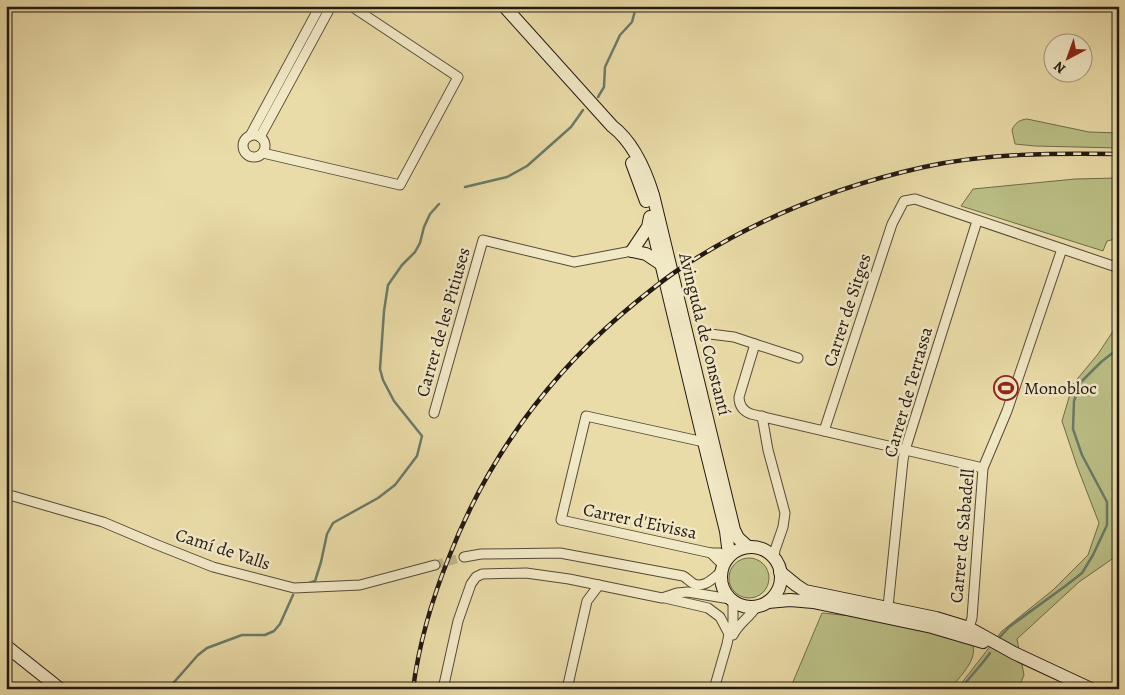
<svg xmlns="http://www.w3.org/2000/svg" width="1125" height="695" viewBox="0 0 1125 695" font-family="Alegreya,serif">
  <style>
    .green { fill: #babf85; stroke: #6e6c4c }
    .lines { fill: none; stroke-linecap: round; stroke-linejoin: round }
    .stream { stroke: #697b6a; stroke-width: 2.5 }
    .street-tunnel { stroke: #c2b58a; stroke-width: 9; stroke-dasharray: 9 4.5; stroke-linecap: butt }
    .street-casing { stroke: #554a38; stroke-width: 11 }
    .secondary-casing { stroke: #231913; stroke-width: 14 }
    .street { stroke: #f1e8c6; stroke-width: 9 }
    .secondary { stroke: #f1e8c6; stroke-width: 12 }
    .rail-casing { stroke: #231913; stroke-width: 4.5 }
    .rail { stroke: #f1e8c6; stroke-width: 2.5; stroke-dasharray: 8; stroke-linecap: butt }
    .labels { text-anchor: middle; stroke-width: 5; stroke-linejoin: round; paint-order: stroke }
    .street-label { font-size: 18px; fill: #231913; stroke: #f1e8c6 }
    .poi-label { font-size: 18px; fill: #231913; stroke: #f1e8c6; text-anchor: start }
  </style>
  <rect width="100%" height="100%" fill="#eadca8"/>
  <filter id="stains"><feTurbulence type="fractalNoise" baseFrequency=".004" numOctaves="4"/><feColorMatrix values="0 0 0 0 .2 0 0 0 0 .09 0 0 0 0 .02 0 0 0 .5 -.17"/></filter>
  <radialGradient id="worn" r=".72"><stop offset=".6" stop-color="#630" stop-opacity="0"/><stop offset="1" stop-color="#630" stop-opacity=".3"/></radialGradient>
  <g class="green">
    <path d="M1027,119L1089,132L1119,133V148L1035,146L1015,144L1012,130C1015,123 1019,120 1027,119Z"/>
    <polygon points="1119,178 1119,238 1107,241 1103,251 961,206 973,189 1075,179"/>
    <polygon points="1119,322 1119,405 1115,557 1079,582 1017,639 1024,675 1018,689 957,689 1002,631 1053,590 1088,555 1099,523 1077,466 1062,421 1073,384 1098,354"/>
    <circle cx="749" cy="578" r="20"/>
    <path d="M822,613L861,617L925,631L973,645C977,662 959,676 951,689H790Z"/>
  </g>
  <g class="lines">
    <g class="stream">
      <polyline points="598,97 604,87 605,67 620,35 632,22 636,7 635,6"/>
      <polyline points="465,187 507,177 527,166 571,127 583,110"/>
      <polyline points="309,583 315,581 321,562 327,534 333,523 378,498 395,485 417,456 422,436 394,401 383,380 380,369 384,311 388,285 402,265 415,252 420,243 424,227 430,214 439,204"/>
      <polyline points="1000,637 1009,627 1064,587 1082,573 1093,555 1107,525 1107,502 1082,455 1073,429 1074,401 1081,382 1101,362 1119,348"/>
      <polyline points="168,689 198,655 207,648 242,635 265,635 274,631 280,624 293,595"/>
      <path d="M961,689C970,676 981,666 990,653"/>
    </g>
    <polyline class="street-tunnel" points="435,565 464,557"/>
    <defs>
      <g id="street">
        <circle cx="254" cy="146" r="11"/>
        <polyline points="250,136 320,6"/>
        <polyline points="260,137 330,8"/>
        <polyline points="263,153 400,185 458,77 351,6"/>
        <polyline points="702,333 734,337 755,344"/>
        <path d="M798,358L755,344L739,397C739,405 743,411 751,414L983,468"/>
        <polyline points="434,413 483,240 574,262 632,251"/>
        <polyline points="762,416 768,450 785,513 783,527 775,550 774,558"/>
        <polyline points="824,431 892,224 904,201 915,199 1119,268"/>
        <polyline points="704,442 586,416 561,520 711,553 720,553 728,558"/>
        <polyline points="6,494 103,522 155,544 213,567 294,588 360,585 435,565"/>
        <polyline points="711,553 723,565"/>
        <path d="M464,557L481,554L560,553L683,576C687,578 690,582 694,584C705,588 713,578 721,572"/>
        <polyline points="665,598 708,608 720,617 729,634"/>
        <polyline points="888,607 903,460 905,450 977,221"/>
        <polyline points="969,628 972,618 983,468 1007,411 1062,249"/>
        <path d="M733,635C739,623 749,618 756,607"/>
        <polyline points="443,689 458,621 471,584 476,577 482,574 526,573 569,579 662,598 677,593 688,592 730,599"/>
        <polyline points="567,689 587,601 599,585"/>
        <polyline points="714,689 727,644 729,634 733,623 733,602"/>
      </g>
      <g id="secondary">
        <path d="M504,6L612,126C633,142 645,169 653,195L734,530L738,538L748,547"/>
        <polyline points="632,163 646,201"/>
        <polyline points="652,225 704,442 726,531 728,547 730,555"/>
        <polyline points="632,251 648,227 650,217"/>
        <polyline points="632,251 646,254 661,264"/>
        <circle cx="751" cy="577" r="30"/>
        <polyline points="780,572 796,585 805,591 936,618 969,628 1014,653 1091,689"/>
        <polyline points="768,602 790,600 813,602 932,627 983,642"/>
        <polyline points="6,646 60,689"/>
      </g>
    </defs>
    <use href="#street" class="street-casing"/>
    <use href="#secondary" class="secondary-casing"/>
    <use href="#street" class="street"/>
    <use href="#secondary" class="secondary"/>
    <defs>
      <path id="rail" d="M413,689C419,644 432,599 449,557C486,462 546,379 623,313C642,297 661,281 681,268C755,219 838,186 924,167C988,153 1054,153 1119,154"/>
    </defs>
    <use href="#rail" class="rail-casing"/>
    <use href="#rail" class="rail"/>
  </g>
  <defs>
    <symbol id="stadium-ring" viewBox="-11 -11 22 22"><circle r="9.5" fill="#f1e8c6" stroke="#8f2418" stroke-width="1.5"/><path d="M0-5a6.5 5 0 1 0 0 10a6.5 5 0 1 0 0-10ZM-3.5-1.8h7v3.6h-7Z" fill="#8f2418"/></symbol>
  </defs>
  <g fill-rule="evenodd">
    <use href="#stadium-ring" x="992" y="374" width="28" height="28"/>
  </g>
  <g class="labels">
    <g class="street-label">
      <text transform="translate(847 310) rotate(-72)" y="6">Carrer de Sitges</text>
      <text transform="translate(443 322) rotate(-74)" y="6">Carrer de les Pitiuses</text>
      <text transform="translate(705 334) rotate(76)" y="6">Avinguda de Constantí</text>
      <text transform="translate(908 392) rotate(-74)" y="6">Carrer de Terrassa</text>
      <text transform="translate(640 521) rotate(12)" y="6">Carrer d'Eivissa</text>
      <text transform="translate(962 536) rotate(-85)" y="6">Carrer de Sabadell</text>
      <text transform="translate(223 549) rotate(18)" y="6">Camí de Valls</text>
    </g>
    <g class="poi-label">
      <text x="1024" y="394">Monobloc</text>
    </g>
  </g>
  <rect width="1125" height="695" fill="none" stroke="#eadca8" stroke-width="25"/>
  <rect x="8" y="8" width="1110" height="680" fill="none" stroke="#231913" stroke-width="2.5"/>
  <rect x="12" y="12" width="1100" height="670" fill="none" stroke="#231913"/>
  <g transform="translate(1068 58) rotate(221)"><circle r="24" fill="#f1e8c6" stroke="#9f957e"/>
  <path d="M0-4L9 19L0 12L-9 19Z" fill="#8f2418"/>
  <text y="-8" font-size="14" font-weight="bold" text-anchor="middle" fill="#231913">N</text>
  </g>
  <rect width="100%" height="100%" filter="url(#stains)"/>
  <rect width="100%" height="100%" fill="url(#worn)"/>
</svg>
